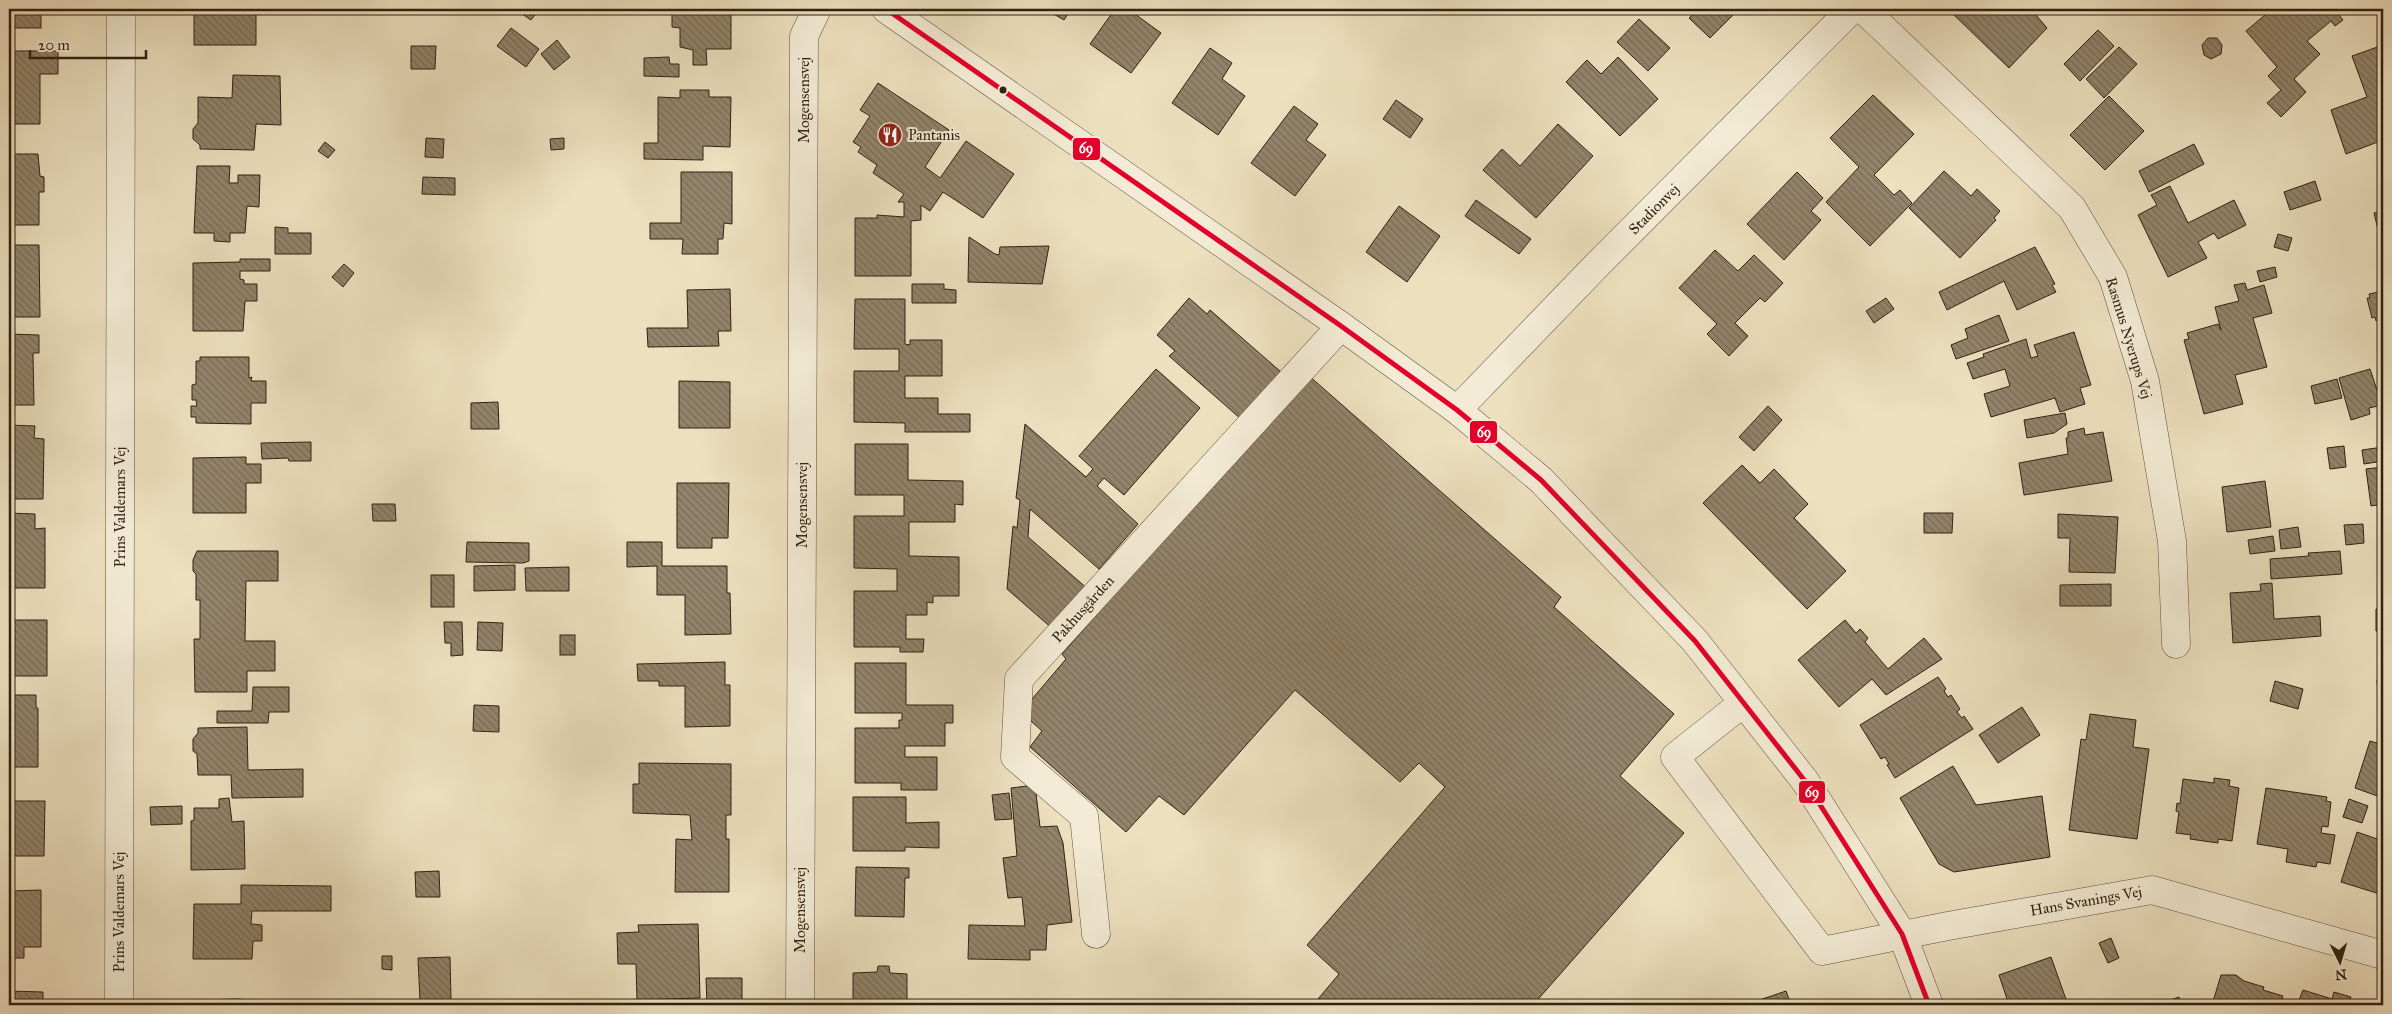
<svg xmlns="http://www.w3.org/2000/svg" width="2392" height="1014" viewBox="0 0 2392 1014" font-family="'IM FELL Great Primer',serif">
  <style>
    .building { fill: url(#building-back-hatch); stroke: #312012 }
    .lines { fill: none; stroke-linecap: round; stroke-linejoin: round }
    .minor-casing { stroke: #60503d; stroke-width: 29 }
    .minor { stroke: #f3ebd5; stroke-width: 28 }
    .bus-1-casing { stroke: #f3ebd5; stroke-width: 9 }
    .bus-1 { stroke: #e4002b; stroke-width: 5 }
    .bus-dot { fill: #312012; stroke: #f3ebd5; stroke-width: 2 }
    .labels { text-anchor: middle; stroke-width: 4; stroke-linejoin: round; paint-order: stroke }
    .street-label { font-size: 15px; fill: #312012; stroke: #f3ebd5 }
    .poi-label { font-size: 15px; fill: #312012; stroke: #f3ebd5; text-anchor: start }
    .line-badge { stroke: #f3ebd5; stroke-width: 2 }
    .badge-label { font-size: 14px; text-anchor: middle; font-weight: bold; fill: #fff }
  </style>
  <defs>
    <pattern id="building-back-hatch" width="6" height="6" patternUnits="userSpaceOnUse" patternTransform="scale(1.25)"><rect width="6" height="6" fill="#93846c"/><path d="M-1 5l2 2M0 0l6 6M5-1l2 2" fill="none" stroke="#796c57"/></pattern>
  </defs>
  <rect width="100%" height="100%" fill="#ede0bf"/>
  <filter id="stains"><feTurbulence type="fractalNoise" baseFrequency=".004" numOctaves="4"/><feColorMatrix values="0 0 0 0 .2 0 0 0 0 .09 0 0 0 0 .02 0 0 0 .5 -.17"/></filter>
  <radialGradient id="worn" r=".72"><stop offset=".6" stop-color="#630" stop-opacity="0"/><stop offset="1" stop-color="#630" stop-opacity=".3"/></radialGradient>
  <g class="building">
    <rect x="9" y="9" width="32" height="19"/>
    <polygon points="194,9 268,9 268,12 256,12 256,45 194,45"/>
    <polygon points="515,9 539,9 531,20"/>
    <polygon points="680,9 731,9 731,49 706,49 707,65 693,65 693,50 680,47 680,28 672,27 672,13 680,13"/>
    <polygon points="1045,9 1071,9 1064,20"/>
    <polygon points="1115,9 1128,9 1161,33 1131,73 1090,44"/>
    <polygon points="1699,9 1739,9 1710,38 1689,18"/>
    <polygon points="1960,9 2031,9 2047,28 2009,68 1954,15"/>
    <polygon points="2272,9 2346,9 2339,15 2343,20 2335,26 2331,21 2307,41 2320,54 2294,79 2306,92 2281,117 2267,103 2281,90 2268,76 2277,67 2246,31"/>
    <polygon points="1639,19 1670,48 1648,71 1617,42"/>
    <polygon points="511,28 539,49 526,67 497,46"/>
    <polygon points="2098,30 2114,46 2080,81 2064,64"/>
    <polygon points="2208,38 2217,38 2222,45 2221,54 2211,59 2204,55 2202,45"/>
    <polygon points="557,40 570,57 554,70 541,54"/>
    <polygon points="2383,45 2383,113 2381,114 2383,123 2383,140 2346,154 2331,110 2367,97 2352,56"/>
    <polygon points="411,46 436,46 435,69 411,69"/>
    <polygon points="2119,47 2137,64 2104,98 2086,79"/>
    <polygon points="1210,48 1232,63 1222,79 1245,96 1218,135 1172,103"/>
    <polygon points="9,51 58,51 58,74 40,74 40,124 9,124"/>
    <polygon points="669,57 670,64 679,64 679,77 644,76 644,58"/>
    <polygon points="1618,57 1658,99 1620,136 1566,82 1587,60 1601,74"/>
    <polygon points="233,75 280,76 281,125 256,124 254,150 200,149 200,145 193,139 193,129 198,123 198,97 232,98"/>
    <polygon points="878,83 949,130 925,167 940,178 966,141 1014,174 983,218 943,192 930,211 921,205 921,220 911,221 911,276 855,276 855,218 877,218 877,215 904,217 904,202 898,202 904,194 873,173 877,165 858,152 861,147 853,142 870,116 860,110"/>
    <polygon points="680,90 709,90 709,97 731,97 730,147 703,146 703,160 644,159 644,143 658,143 658,97 680,98"/>
    <polygon points="1873,95 1914,134 1874,175 1894,195 1900,190 1912,203 1870,246 1826,202 1859,167 1830,138"/>
    <polygon points="2109,96 2144,131 2105,170 2070,135"/>
    <polygon points="1396,100 1423,119 1410,138 1383,119"/>
    <polygon points="1294,106 1318,124 1306,140 1326,155 1295,196 1251,163"/>
    <polygon points="1558,124 1593,156 1536,218 1483,170 1502,149 1520,166"/>
    <polygon points="426,138 444,139 443,158 425,157"/>
    <polygon points="564,138 564,149 551,150 550,139"/>
    <polygon points="325,142 335,150 328,158 318,151"/>
    <polygon points="2194,144 2204,164 2149,192 2139,171"/>
    <polygon points="9,154 38,154 40,176 44,177 44,192 39,192 39,225 9,225"/>
    <polygon points="197,166 230,166 229,183 238,183 238,175 260,175 259,207 247,206 245,233 230,233 230,242 214,241 214,233 194,233"/>
    <polygon points="1944,171 1971,196 1977,189 2000,211 1994,218 1996,220 1960,258 1909,208"/>
    <polygon points="681,172 732,172 732,224 724,223 723,239 718,239 718,254 682,254 683,239 650,239 650,223 681,223"/>
    <polygon points="1797,172 1823,198 1811,211 1821,220 1784,260 1747,224"/>
    <polygon points="423,177 455,178 455,195 422,194"/>
    <polygon points="2315,181 2321,200 2290,210 2284,192"/>
    <polygon points="2170,186 2188,223 2234,200 2246,225 2218,239 2214,233 2198,242 2207,258 2168,277 2138,215 2157,205 2151,195"/>
    <polygon points="1476,200 1531,239 1519,254 1465,216"/>
    <polygon points="1399,206 1440,236 1407,282 1366,252"/>
    <polygon points="2383,210 2383,241 2381,242 2374,213"/>
    <polygon points="275,227 288,228 288,233 311,233 311,254 275,254"/>
    <polygon points="2278,234 2292,238 2288,251 2274,247"/>
    <polygon points="969,237 995,254 999,255 1000,247 1049,246 1042,284 968,282"/>
    <polygon points="9,245 39,245 40,317 9,317"/>
    <polygon points="2035,247 2055,284 2052,285 2056,292 2017,310 2004,281 1947,310 1939,292"/>
    <polygon points="1715,250 1738,271 1754,255 1783,283 1765,302 1760,298 1735,323 1748,336 1729,356 1707,334 1717,324 1679,288"/>
    <polygon points="240,259 270,259 270,271 240,271 240,279 244,280 244,284 257,284 257,301 245,301 243,331 193,331 193,263 240,262"/>
    <polygon points="344,264 354,273 343,287 332,277"/>
    <polygon points="2275,267 2277,277 2260,282 2257,271"/>
    <polygon points="2245,283 2247,290 2264,285 2272,313 2253,318 2267,367 2235,375 2243,404 2204,414 2184,340 2189,339 2187,333 2218,324 2221,330 2215,307 2239,301 2234,285"/>
    <polygon points="912,284 944,284 944,289 956,290 956,303 912,303"/>
    <polygon points="730,289 731,331 718,331 719,346 648,347 647,328 688,328 687,290"/>
    <polygon points="2383,291 2383,319 2376,321 2375,317 2372,318 2367,298 2370,298 2369,294"/>
    <polygon points="1189,298 1207,314 1210,310 1281,372 1241,419 1169,356 1175,351 1157,335"/>
    <polygon points="1886,298 1894,309 1874,323 1866,311"/>
    <polygon points="855,299 905,299 905,344 910,345 910,340 942,340 942,376 905,376 905,398 938,398 938,414 970,414 970,432 905,432 905,423 854,422 854,371 899,371 899,349 854,349"/>
    <polygon points="1999,315 2009,341 1956,359 1951,345 1968,338 1965,329"/>
    <polygon points="2074,332 2091,385 2080,388 2085,404 2060,412 2055,398 1991,417 1984,394 2010,386 2005,369 1973,379 1967,363 1984,357 1983,354 2026,339 2031,358 2038,356 2034,345"/>
    <polygon points="9,334 39,335 39,353 33,353 34,405 9,405"/>
    <polygon points="200,357 249,357 249,378 252,377 251,381 266,381 266,403 251,403 251,424 196,423 196,417 191,417 191,406 197,406 196,400 192,400 192,385 196,384 196,361 200,361"/>
    <polygon points="1156,369 1200,408 1124,495 1104,478 1097,486 1138,524 1099,569 1030,509 1028,537 1089,590 1054,630 1007,589 1013,526 1017,528 1020,500 1016,498 1025,424 1086,477 1093,469 1079,456"/>
    <polygon points="2370,369 2382,405 2369,408 2370,414 2351,420 2339,378"/>
    <polygon points="1308,375 1561,597 1554,607 1674,714 1620,776 1684,833 1533,1005 1313,1005 1339,974 1307,945 1445,787 1419,763 1400,782 1295,690 1184,815 1159,796 1126,832 1030,747 1042,731 1021,712 1066,659 1062,654"/>
    <polygon points="2337,379 2342,398 2315,404 2311,386"/>
    <polygon points="679,381 730,382 730,428 679,428"/>
    <polygon points="498,402 499,429 471,429 471,403"/>
    <polygon points="1768,406 1782,420 1754,451 1739,437"/>
    <polygon points="2065,413 2067,424 2054,433 2027,438 2024,420"/>
    <polygon points="9,425 35,426 34,438 44,439 43,499 9,499"/>
    <polygon points="2084,428 2085,435 2103,432 2112,481 2024,495 2019,463 2068,454 2066,438 2068,438 2068,432"/>
    <polygon points="311,442 311,461 289,461 288,458 262,459 261,443"/>
    <polygon points="855,444 908,444 908,480 963,481 963,505 955,504 955,522 909,522 909,556 959,557 959,596 933,596 933,603 927,602 927,615 906,615 906,639 924,639 923,652 900,652 900,647 854,647 854,591 897,591 897,569 854,568 854,516 904,516 904,495 855,495"/>
    <polygon points="2344,446 2346,467 2330,469 2327,448"/>
    <polygon points="2383,447 2383,461 2364,464 2362,450"/>
    <polygon points="246,457 246,464 261,464 261,483 246,483 246,513 193,513 193,458"/>
    <polygon points="1742,465 1760,483 1774,469 1808,504 1794,518 1846,571 1807,609 1703,503"/>
    <polygon points="2383,467 2383,504 2371,506 2366,469"/>
    <polygon points="2265,481 2271,527 2227,532 2222,487"/>
    <polygon points="677,483 729,483 728,538 712,538 712,548 677,548"/>
    <polygon points="372,504 395,504 396,521 373,521"/>
    <polygon points="9,513 35,514 35,529 45,528 45,588 9,588"/>
    <polygon points="1924,513 1953,513 1952,533 1924,533"/>
    <polygon points="2058,514 2118,517 2115,573 2069,572 2070,538 2058,538"/>
    <polygon points="2363,524 2364,543 2346,545 2344,525"/>
    <polygon points="2298,527 2301,547 2281,549 2279,530"/>
    <polygon points="2273,536 2275,551 2250,554 2248,540"/>
    <polygon points="467,542 529,543 529,561 523,563 466,562"/>
    <polygon points="627,542 662,542 662,566 727,566 727,593 730,593 731,634 685,635 685,595 657,595 657,566 627,567"/>
    <polygon points="197,551 278,551 278,581 246,581 245,641 275,641 275,671 247,671 247,692 195,692 194,639 200,639 200,600 196,600 196,574 193,571 193,560"/>
    <polygon points="2340,551 2342,574 2271,579 2270,559 2309,556 2308,553"/>
    <polygon points="515,565 515,590 474,591 474,566"/>
    <polygon points="569,567 569,591 526,591 525,568"/>
    <rect x="431" y="575" width="23" height="32"/>
    <polygon points="2272,583 2274,619 2320,616 2321,636 2233,643 2230,593 2261,591 2260,584"/>
    <polygon points="2111,584 2111,606 2060,606 2060,585"/>
    <polygon points="2383,608 2383,631 2376,631 2376,609"/>
    <polygon points="12,620 47,620 47,676 9,676 9,623 12,623"/>
    <polygon points="1845,620 1856,633 1860,629 1868,638 1865,642 1888,669 1924,638 1942,659 1886,695 1872,679 1839,707 1798,660"/>
    <polygon points="444,622 462,622 463,655 451,656 451,643 445,643"/>
    <polygon points="478,622 503,623 502,651 477,650"/>
    <rect x="560" y="635" width="15" height="20"/>
    <polygon points="725,662 725,685 730,685 730,726 685,727 685,686 659,686 659,681 638,681 637,664"/>
    <polygon points="855,663 906,663 906,705 953,705 953,723 945,723 945,746 905,746 905,757 937,757 937,790 901,790 901,783 855,783 855,728 899,728 899,720 902,720 902,713 855,713"/>
    <polygon points="1938,677 1946,689 1944,691 1948,697 1951,695 1960,709 1957,712 1962,718 1964,716 1973,729 1895,778 1887,765 1889,764 1885,757 1881,759 1860,725"/>
    <polygon points="2377,680 2383,680 2383,710 2379,711"/>
    <polygon points="2275,681 2303,689 2298,709 2270,701"/>
    <polygon points="253,687 289,687 289,712 269,712 268,723 217,723 217,711 252,711"/>
    <polygon points="9,695 36,695 36,708 38,708 38,767 9,767"/>
    <polygon points="474,705 499,706 499,732 473,731"/>
    <polygon points="2022,707 2040,735 1998,763 1979,735"/>
    <polygon points="2090,714 2136,720 2133,747 2149,749 2137,839 2069,830 2081,739 2086,740"/>
    <polygon points="247,727 248,770 303,769 303,797 232,798 231,775 198,775 197,754 193,751 193,739 198,733 198,728"/>
    <polygon points="2370,741 2383,745 2383,798 2355,788"/>
    <polygon points="639,763 731,764 731,815 726,815 726,839 729,839 729,892 675,892 676,839 692,840 690,815 633,813 633,784 639,784"/>
    <polygon points="1953,766 1976,805 2042,796 2050,857 1954,872 1939,864 1900,798"/>
    <polygon points="2214,778 2230,780 2229,786 2239,788 2232,841 2218,839 2218,843 2190,839 2191,835 2176,833 2179,812 2176,811 2177,803 2180,804 2183,779 2214,783"/>
    <polygon points="1035,785 1040,827 1057,826 1063,843 1072,922 1047,925 1046,950 1030,950 1030,960 968,959 969,925 1025,926 1022,897 1008,898 1003,858 1017,856 1011,788"/>
    <polygon points="2266,788 2327,797 2326,801 2331,802 2328,827 2322,826 2321,833 2335,835 2330,864 2317,862 2316,867 2286,862 2288,849 2257,844"/>
    <polygon points="1009,793 1012,819 995,820 992,795"/>
    <polygon points="853,797 906,797 906,823 939,822 939,848 905,847 905,851 853,851"/>
    <polygon points="229,798 232,822 244,821 245,869 191,870 191,821 194,820 194,808 219,808 219,799"/>
    <polygon points="2349,799 2368,806 2362,823 2343,817"/>
    <polygon points="9,801 45,801 44,856 14,856 14,874 9,874"/>
    <polygon points="182,806 182,824 151,825 150,807"/>
    <polygon points="2357,832 2383,841 2383,895 2341,882"/>
    <polygon points="856,867 909,868 909,878 905,878 904,917 855,916"/>
    <polygon points="439,871 440,897 416,897 415,872"/>
    <polygon points="241,885 331,886 331,911 252,911 251,924 262,925 262,941 253,941 252,959 193,959 194,904 241,904"/>
    <polygon points="41,890 41,947 24,947 24,958 9,958 9,891"/>
    <polygon points="698,924 700,998 637,1000 636,964 618,964 617,933 639,932 638,925"/>
    <polygon points="2111,938 2119,958 2108,963 2099,943"/>
    <polygon points="382,956 392,956 392,970 382,969"/>
    <polygon points="450,957 451,1000 420,1001 418,958"/>
    <polygon points="2051,957 2068,1005 2009,1005 1999,975"/>
    <polygon points="878,966 889,966 890,973 907,974 907,1005 853,1005 853,973 877,972"/>
    <polygon points="2221,975 2236,975 2244,981 2264,987 2263,990 2283,996 2280,1005 2212,1005"/>
    <polygon points="706,978 742,978 742,1005 707,1005"/>
    <polygon points="2303,990 2332,999 2334,992 2351,997 2349,1004 2353,1005 2297,1005"/>
    <polygon points="9,991 43,992 43,1005 9,1005"/>
    <polygon points="1786,991 1791,1005 1745,1005"/>
    <polygon points="2179,997 2180,1005 2157,1005"/>
    <polygon points="241,999 241,1005 194,1005 194,1000"/>
    <polygon points="1093,1000 1100,1005 1051,1005"/>
  </g>
  <g class="lines">
    <defs>
      <g id="minor">
        <polyline points="886,9 1341,326 1457,410 1541,480 1695,641 1805,781 1902,934 1929,1005"/>
        <polyline points="1863,9 2072,208 2113,277 2145,381 2172,541 2176,644"/>
        <polyline points="1457,410 1598,264 1852,9"/>
        <polyline points="1743,703 1675,757 1822,951 1948,926 2152,890 2383,955"/>
        <polyline points="1096,934 1084,816 1015,757 1019,679 1341,326"/>
        <polyline points="119,1005 121,9"/>
        <polyline points="800,1005 804,36 817,9"/>
      </g>
    </defs>
    <use href="#minor" class="minor-casing"/>
    <use href="#minor" class="minor"/>
    <defs>
      <polyline id="bus-1" points="886,9 1341,326 1457,410 1541,480 1695,641 1805,781 1902,934 1929,1005"/>
    </defs>
    <use href="#bus-1" class="bus-1-casing"/>
    <use href="#bus-1" class="bus-1"/>
  </g>
  <defs>
    <symbol id="restaurant-disc" viewBox="-11 -11 22 22"><circle r="9.5" fill="#8f2418" stroke="#f3ebd5"/><path d="M-5-6h1v4h1v-4h1v4h1v-4h1v5L-1.5 .5V6h-2V.5L-5-1ZM5-6V6H3V1.5H1.5Q1.5-4 5-6Z" fill="#fff"/></symbol>
  </defs>
  <g fill-rule="evenodd">
    <use href="#restaurant-disc" x="876" y="121" width="28" height="28"/>
  </g>
  <circle class="bus-dot" cx="1003" cy="90" r="4.5"/>
  <g class="labels">
    <g class="street-label">
      <text transform="translate(804 100) rotate(-90)" y="5">Mogensensvej</text>
      <text transform="translate(1654 209) rotate(-45)" y="5">Stadionvej</text>
      <text transform="translate(2129 338) rotate(73)" y="5">Rasmus Nyerups Vej</text>
      <text transform="translate(802 505) rotate(-90)" y="5">Mogensensvej</text>
      <text transform="translate(120 507) rotate(-90)" y="5">Prins Valdemars Vej</text>
      <text transform="translate(1083 609) rotate(-48)" y="5">Pakhusgården</text>
      <text transform="translate(2086 901) rotate(-10)" y="5">Hans Svanings Vej</text>
      <text transform="translate(800 910) rotate(-90)" y="5">Mogensensvej</text>
      <text transform="translate(119 912) rotate(-90)" y="5">Prins Valdemars Vej</text>
    </g>
    <g class="poi-label">
      <text x="908" y="140">Pantanis</text>
    </g>
  </g>
  <g class="line-badge">
    <rect x="1072" y="137" width="29" height="24" rx="5" fill="#e4002b"/>
    <rect x="1469" y="420" width="29" height="24" rx="5" fill="#e4002b"/>
    <rect x="1798" y="780" width="28" height="24" rx="5" fill="#e4002b"/>
  </g>
  <g class="badge-label">
    <text x="1086" y="153">69</text>
    <text x="1484" y="437">69</text>
    <text x="1812" y="797">69</text>
  </g>
  <rect width="2392" height="1014" fill="none" stroke="#ede0bf" stroke-width="30"/>
  <rect x="10" y="10" width="2372" height="994" fill="none" stroke="#312012" stroke-width="2.5"/>
  <rect x="15" y="15" width="2362" height="984" fill="none" stroke="#312012"/>
  <g transform="translate(2340 962) rotate(175)" stroke="#f3ebd5" stroke-width="4" paint-order="stroke">
  <path d="M0-4L9 19L0 12L-9 19Z" fill="#312012"/>
  <text y="-8" font-size="14" font-weight="bold" text-anchor="middle" fill="#312012">N</text>
  </g>
  <path d="M30 50v8h116v-8" fill="none" stroke="#312012" stroke-width="2.5"/>
  <text x="38" y="50" font-size="15" fill="#312012" stroke="#f3ebd5" stroke-width="4" paint-order="stroke">20 m</text>
  <rect width="100%" height="100%" filter="url(#stains)"/>
  <rect width="100%" height="100%" fill="url(#worn)"/>
</svg>
